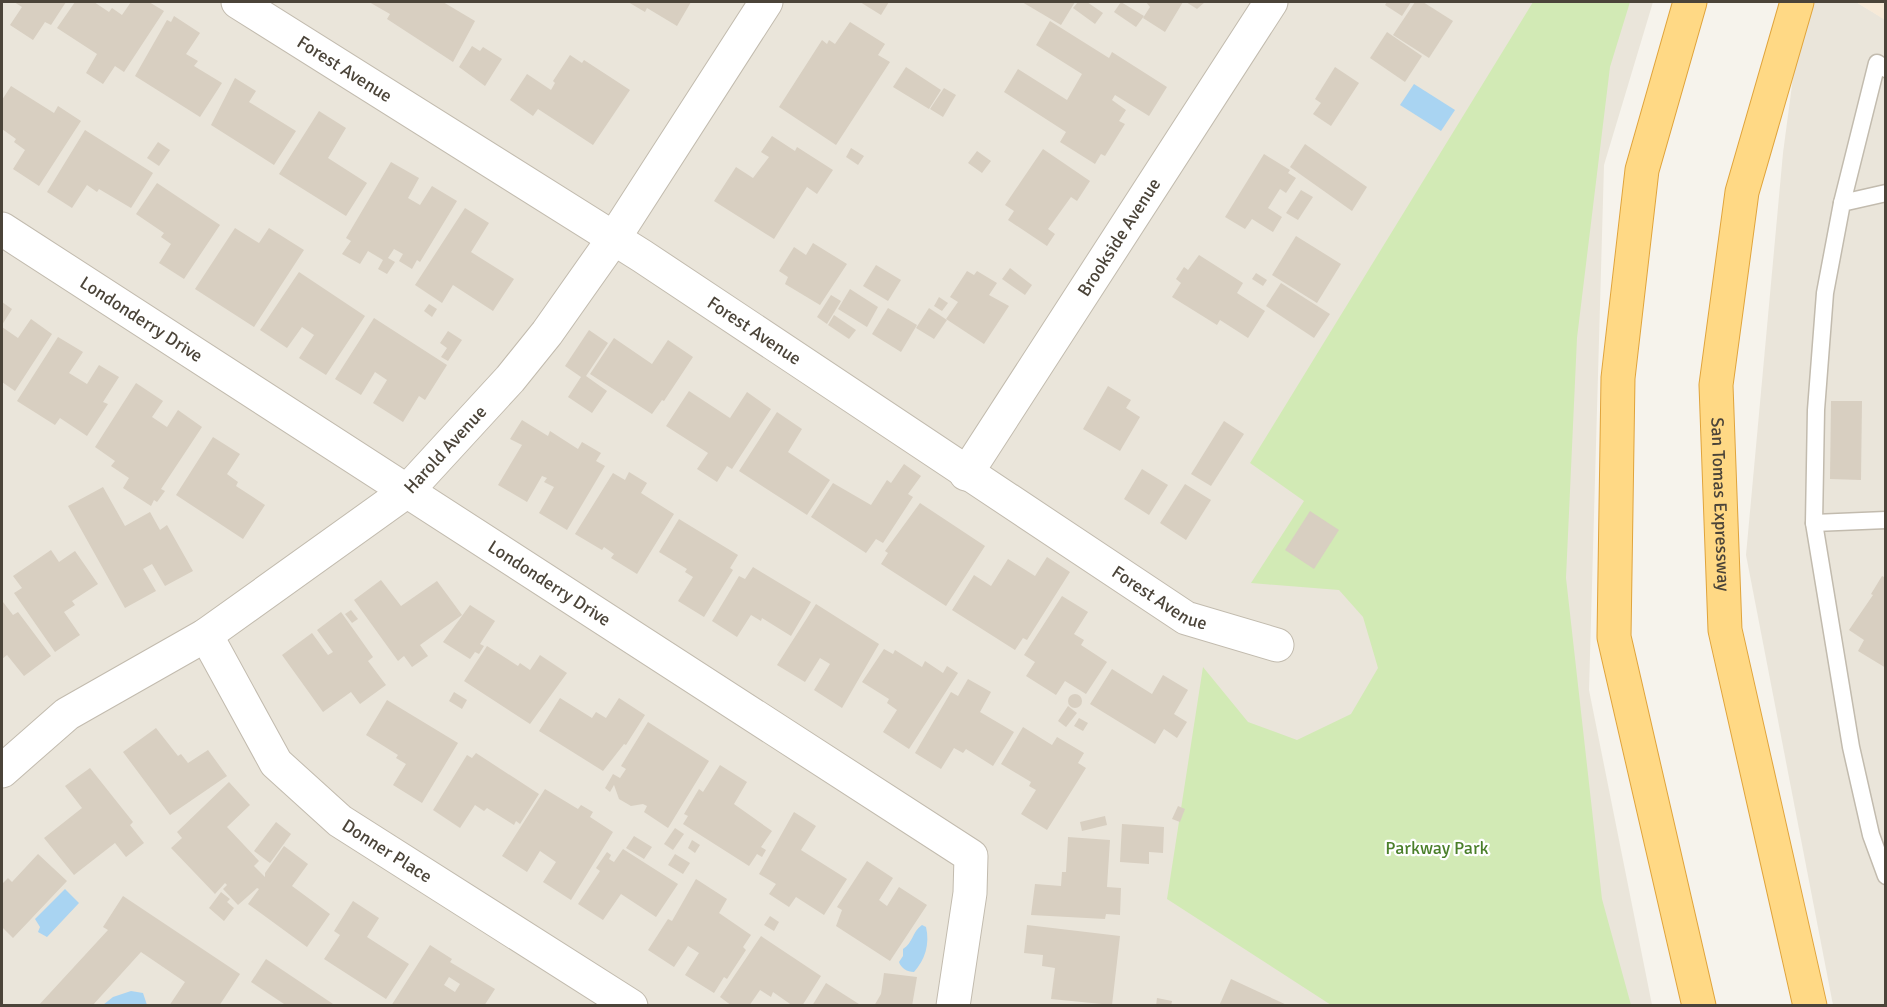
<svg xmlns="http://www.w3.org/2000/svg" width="1887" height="1007" viewBox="0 0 1887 1007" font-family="Signika,sans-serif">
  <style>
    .residential { fill: #eae5da }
    .commercial { fill: #f7ead8 }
    .green { fill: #d2eab5 }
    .water { fill: #a9d4f2 }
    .building { fill: #d8cfc1; fill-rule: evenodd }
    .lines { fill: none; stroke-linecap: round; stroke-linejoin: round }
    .service-casing { stroke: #c2bbae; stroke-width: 19 }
    .minor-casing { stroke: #c2bbae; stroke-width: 35 }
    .trunk-casing { stroke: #e0a43c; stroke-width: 35 }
    .service { stroke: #fff; stroke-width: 16 }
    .minor { stroke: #fff; stroke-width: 33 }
    .trunk { stroke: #ffd985; stroke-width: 33 }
    .labels { text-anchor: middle; stroke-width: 4.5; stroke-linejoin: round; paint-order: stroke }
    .street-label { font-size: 18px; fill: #4b4439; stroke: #fff }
    .park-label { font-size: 18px; fill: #4a7f2a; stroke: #fff }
  </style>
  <rect width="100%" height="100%" fill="#f6f3ec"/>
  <g class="residential">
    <polygon points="2,2 1653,2 1604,165 1589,690 1652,1005 2,1006"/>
    <polygon points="1803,2 1856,2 1886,20 1885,1005 1833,1005 1746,555 1783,153"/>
  </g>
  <polygon class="commercial" points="1856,2 1885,2 1885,20"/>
  <polygon class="green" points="1533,2 1630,2 1610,67 1577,338 1566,578 1602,899 1631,1005 1331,1005 1167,899 1203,667 1248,722 1297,740 1351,714 1378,668 1363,617 1339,590 1251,583 1304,501 1250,463"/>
  <g class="water">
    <polygon points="1414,84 1455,110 1441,131 1400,105"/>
    <polygon points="65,889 79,903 47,937 38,932 40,927 35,919"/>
    <path d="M922,925L926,927C930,944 925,960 914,972C907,972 901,968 899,962L903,956V949C913,943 912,932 922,925Z"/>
    <polygon points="131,991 143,993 147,1005 103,1005 113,997"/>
  </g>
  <g class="building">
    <polygon points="14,2 66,2 51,25 45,22 33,40 10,25 22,7"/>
    <polygon points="75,2 94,2 109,12 112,8 122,15 131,2 149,2 164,11 124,72 115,66 103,84 86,73 97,54 57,28"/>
    <polygon points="369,2 443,2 475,21 453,62 387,19 390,14"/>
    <polygon points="628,2 691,2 677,26 647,8 645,12"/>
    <polygon points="860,2 889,2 881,15"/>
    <polygon points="1022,2 1075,2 1061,25"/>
    <polygon points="1078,2 1087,2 1103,13 1095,24 1073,8"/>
    <polygon points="1121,2 1144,16 1136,27 1114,12"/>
    <polygon points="1146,2 1183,2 1165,32 1143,18 1150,7"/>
    <polygon points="1186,2 1205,2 1197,9"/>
    <polygon points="1387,2 1411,2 1402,16 1385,5"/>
    <polygon points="1415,2 1423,2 1453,21 1429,58 1393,35"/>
    <polygon points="174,16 200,33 186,54 198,61 194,66 222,83 200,117 135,76 167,20 171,22"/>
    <polygon points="1050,21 1109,58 1112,52 1167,87 1149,116 1115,95 1112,100 1126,110 1119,121 1125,124 1105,156 1101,154 1095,164 1060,142 1066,132 1004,92 1018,69 1067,100 1082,74 1036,45"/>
    <polygon points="850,22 885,44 878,55 890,62 836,145 779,107 822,40 827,44 829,40 835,44"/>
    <polygon points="1387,32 1422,56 1405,82 1370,58"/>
    <polygon points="472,46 480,51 483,47 502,59 485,86 459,67"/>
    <polygon points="570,55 582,63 584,60 630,90 593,145 538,109 533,116 510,100 527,74 551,90 555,83 553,81"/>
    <polygon points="906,67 941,90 929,109 893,87"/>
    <polygon points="1335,67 1359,83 1331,126 1313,114 1321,103 1315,99"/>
    <polygon points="235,78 256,91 249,102 296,131 274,165 211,125"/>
    <polygon points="11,86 54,113 58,106 81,121 39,186 13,169 25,150 14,142 16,139 2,129 2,100"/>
    <polygon points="944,88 956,95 943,117 930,109"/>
    <polygon points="319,111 346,128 328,158 367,183 346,216 279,174"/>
    <polygon points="85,130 153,173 131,208 99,189 97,192 87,185 72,208 47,192"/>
    <polygon points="772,136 795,151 797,147 833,170 817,194 807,187 774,239 714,201 736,167 753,178 769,157 761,152"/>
    <polygon points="158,142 170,150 159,166 147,158"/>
    <polygon points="1305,144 1367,187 1352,211 1290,167"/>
    <polygon points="851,148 864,156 858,165 846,157"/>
    <polygon points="1043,149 1090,181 1077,201 1071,197 1048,229 1055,234 1047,246 1008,220 1014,211 1005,205"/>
    <polygon points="977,151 991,161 982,173 968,163"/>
    <polygon points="1264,154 1290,170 1288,173 1296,178 1286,193 1280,189 1268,208 1282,217 1273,232 1252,219 1245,229 1225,217"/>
    <polygon points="391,162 419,178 408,198 420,205 432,186 457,201 420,262 417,260 412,269 399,261 403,254 394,249 388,258 395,262 387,274 378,269 383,260 368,251 360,264 342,254 351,241 346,238"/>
    <polygon points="157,183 220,225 184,279 159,263 171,244 161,237 164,233 136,214"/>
    <polygon points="1301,190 1313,197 1298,220 1286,213"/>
    <polygon points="465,208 489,223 471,252 514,279 493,311 453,285 442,303 415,285"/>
    <polygon points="235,228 259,243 269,228 304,250 254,327 195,289"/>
    <polygon points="1296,236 1341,264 1317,303 1272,275"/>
    <polygon points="813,243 847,264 820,305 785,284 788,277 779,271 794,247 806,255"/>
    <polygon points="1199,255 1243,283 1237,293 1265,311 1248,338 1220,320 1217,325 1172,297 1181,283 1176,279 1184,267 1188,270"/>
    <polygon points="876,265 901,280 888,301 863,286"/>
    <polygon points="1010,268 1032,285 1025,295 1002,279"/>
    <polygon points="967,271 974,275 977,271 997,283 989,295 1009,306 984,344 946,319 958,302 950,297"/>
    <polygon points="299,272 365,316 326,375 299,358 314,335 302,327 287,348 260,330"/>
    <polygon points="1256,273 1267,280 1263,286 1252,279"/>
    <polygon points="1281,283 1330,314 1314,338 1266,306"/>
    <polygon points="850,289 878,307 867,327 838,309"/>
    <polygon points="831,295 841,301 827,324 817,317"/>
    <polygon points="939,297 948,303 942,311 934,306"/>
    <polygon points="2,302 12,309 2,325"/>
    <polygon points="429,304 437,309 432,317 424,311"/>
    <polygon points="888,308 917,325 901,352 872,334"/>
    <polygon points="929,308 947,320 934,339 916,328"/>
    <polygon points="834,315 856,330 849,339 828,325"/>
    <polygon points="374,318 447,365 425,400 419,396 403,422 373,403 387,380 375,372 361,395 335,379"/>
    <polygon points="31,319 52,334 15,391 2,382 2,327 18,338"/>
    <polygon points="589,330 608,343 586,376 607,391 592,413 568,397 581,377 565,366"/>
    <polygon points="448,331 462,340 448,361 441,357 447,348 440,343"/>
    <polygon points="58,337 83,352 69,373 87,384 99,365 119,377 103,402 108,404 87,436 60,418 55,425 17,401"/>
    <polygon points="614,338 652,364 668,340 693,357 664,401 662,400 652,414 590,374"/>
    <polygon points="136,383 163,401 152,417 167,427 178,410 202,427 161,489 165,491 157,502 154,500 151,506 123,488 129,478 111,466 115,461 95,447"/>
    <polygon points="1108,386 1131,400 1126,408 1140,417 1120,451 1083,429"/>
    <polygon points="689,391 730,418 747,392 771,409 732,469 727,466 717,482 697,469 708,453 666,426"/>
    <polygon points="1831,401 1862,401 1861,480 1830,479"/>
    <polygon points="777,412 802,429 788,452 830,480 807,515 739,471"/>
    <polygon points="522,420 548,436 550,431 578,449 582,442 601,453 596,461 605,466 567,530 539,513 554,487 544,482 547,478 542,476 527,502 498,485 522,445 510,439"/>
    <polygon points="1224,421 1244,434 1211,486 1191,474"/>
    <polygon points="213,437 240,454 227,474 238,482 236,486 265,505 243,539 176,495"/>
    <polygon points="904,464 921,476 908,494 913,497 883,543 876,539 866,553 811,517 833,483 871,505 887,480 891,483"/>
    <polygon points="1142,469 1168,485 1149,515 1124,499"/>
    <polygon points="629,472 647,483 641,493 674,514 637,574 611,558 614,554 604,547 602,550 575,534 613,473 625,480"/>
    <polygon points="1185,484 1211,500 1186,540 1160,523"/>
    <polygon points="103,487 125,526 150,512 160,530 167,525 193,571 165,586 152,564 143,569 156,591 125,608 68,506"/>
    <polygon points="920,503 985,546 946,606 881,564 888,553 885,551"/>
    <polygon points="1310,511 1339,530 1314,569 1285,550"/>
    <polygon points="679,519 738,555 730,568 733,570 704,617 678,601 693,577 685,572 687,569 659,552"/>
    <polygon points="51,550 59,562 75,551 98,584 72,601 75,605 64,612 80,635 55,652 14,593 22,588 13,576"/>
    <polygon points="1047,557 1070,572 1027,640 1023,638 1015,650 952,610 974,575 991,586 1008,559 1035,576"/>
    <polygon points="753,567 811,602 791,636 762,618 761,621 751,615 737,637 712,621 739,576 745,579"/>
    <polygon points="1882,576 1886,578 1886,668 1858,651 1864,640 1849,630 1873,595 1871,594"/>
    <polygon points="381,580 401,606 437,581 462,615 420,645 428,656 412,667 404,656 398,661 354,600"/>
    <polygon points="1062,596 1088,612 1074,634 1084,640 1081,645 1107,662 1086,694 1065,681 1056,695 1026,676 1035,662 1024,655"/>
    <polygon points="3,602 13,615 18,612 51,656 24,676 7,655 2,659"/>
    <polygon points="816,604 879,644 842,708 814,690 830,664 820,658 805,682 777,665"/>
    <polygon points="470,605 495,621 480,644 484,646 479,654 475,652 470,659 443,642"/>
    <polygon points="351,610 358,619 352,623 345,614"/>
    <polygon points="341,612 373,657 368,661 386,685 360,704 351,692 323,712 282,655 312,633 328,655 333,652 317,630"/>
    <polygon points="487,646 518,666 520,663 530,670 540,655 567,673 530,724 464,681"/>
    <polygon points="884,649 893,654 895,650 922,667 925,661 943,673 947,666 958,673 909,749 883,732 897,710 887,703 889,699 862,682"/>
    <polygon points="1112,669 1152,694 1163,675 1188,690 1174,714 1187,722 1177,738 1164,729 1155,744 1090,704"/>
    <polygon points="968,679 991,692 980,712 1014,732 993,766 966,749 963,753 954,748 941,769 915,753 951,692 958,696"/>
    <polygon points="454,692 467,700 462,709 449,701"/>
    <circle cx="1075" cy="701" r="7"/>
    <polygon points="560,698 592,718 596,712 606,718 619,698 645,715 626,745 624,744 603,771 539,731"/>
    <polygon points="387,700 458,743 422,803 393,785 406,764 396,758 398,755 366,735"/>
    <polygon points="1068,706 1077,713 1066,727 1058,721"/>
    <polygon points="1079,718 1088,723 1083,731 1074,726"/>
    <polygon points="648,722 709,761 668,828 644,812 647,806 643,804 631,806 619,799 614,785 610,792 605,788 613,774 620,778 626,769 621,766"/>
    <polygon points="1023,727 1052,745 1057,737 1084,753 1078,763 1086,768 1047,830 1021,814 1036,790 1029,786 1031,782 1001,764"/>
    <polygon points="156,728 178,756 181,754 188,763 208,750 227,776 170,815 123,752"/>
    <polygon points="476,753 539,794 520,824 516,821 514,825 487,808 484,811 475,805 460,828 433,810 467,755 472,758"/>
    <polygon points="720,765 747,782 734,804 772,831 761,847 766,850 762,857 757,854 749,866 683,824 688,816 684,814 699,789 703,792"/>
    <polygon points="90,768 133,822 130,825 144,843 126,857 115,843 74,875 44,838 82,808 65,786"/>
    <polygon points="229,782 250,805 227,827 259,861 254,866 265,877 265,873 284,846 308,864 292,886 330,914 307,947 248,904 259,889 257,888 238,905 223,889 227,885 225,883 215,894 171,848 182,838 177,832"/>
    <polygon points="545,789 578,809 581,805 593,812 590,817 613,832 571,900 543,882 556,862 540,851 527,872 502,856"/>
    <polygon points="1178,806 1185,809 1180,822 1172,819"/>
    <polygon points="794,812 816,826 801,850 847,879 824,915 796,897 789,907 769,894 776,884 759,874"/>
    <polygon points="1105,816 1107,825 1082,831 1080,822"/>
    <polygon points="276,822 291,834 270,863 254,851"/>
    <polygon points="1122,824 1164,827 1163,853 1149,852 1149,864 1120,862"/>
    <polygon points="675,828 684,834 673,850 664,844"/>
    <polygon points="634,836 652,847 644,859 626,848"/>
    <polygon points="1068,837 1110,840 1107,887 1121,888 1120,915 1106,914 1105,919 1031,915 1035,884 1061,886 1062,872 1066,872"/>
    <polygon points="692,840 700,845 695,853 688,848"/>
    <polygon points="623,849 678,884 656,917 621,894 603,920 578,904 600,871 596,868 607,852 611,855 609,859 614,862"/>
    <polygon points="38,854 67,881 13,938 2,927 2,884 8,878 12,882"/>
    <polygon points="675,854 690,863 683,874 668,865"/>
    <polygon points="867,861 893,878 879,900 887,906 899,887 927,905 890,961 836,926 842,910 837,907"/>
    <polygon points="696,879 727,899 719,913 751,935 743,947 746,950 727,979 724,977 714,993 685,975 699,953 688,946 674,967 648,950 668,919 672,921"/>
    <polygon points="221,892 230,899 227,902 234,908 224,921 209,908"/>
    <polygon points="123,896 240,974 219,1006 169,1006 185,982 141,952 92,1006 38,1006 108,930 103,927"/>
    <polygon points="353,901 379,918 367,937 409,964 386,999 324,959 340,935 334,931"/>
    <polygon points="770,916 779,922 774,931 764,925"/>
    <polygon points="1027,925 1120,936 1112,1005 1051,999 1055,968 1042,966 1043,955 1024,953"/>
    <polygon points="761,936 821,976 802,1006 793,1006 773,992 771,997 760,990 749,1006 732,1006 720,997"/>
    <path d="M430,945L452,959L450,962L495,989L484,1006H391ZM449,977L460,984L455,992L444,985Z"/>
    <polygon points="266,959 336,1006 287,1006 251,982"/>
    <polygon points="884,973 917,977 912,1006 874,1006 881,994"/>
    <polygon points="1231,979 1289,1006 1219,1006"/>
    <polygon points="826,983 862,1006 812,1006"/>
    <polygon points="1157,998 1172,1001 1171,1006 1156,1006"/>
  </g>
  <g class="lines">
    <defs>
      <g id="service">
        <polyline points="1886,193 1842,203 1825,293 1816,410 1814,523 1851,747 1871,835 1886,876"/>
        <polyline points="1842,203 1877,63 1886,69"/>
        <polyline points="1814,523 1886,520"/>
      </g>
      <g id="minor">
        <path id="s1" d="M238,2L642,256L1186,618L1277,645"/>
        <path id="s2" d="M2,229L971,856L970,893L953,1006"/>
        <path id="s3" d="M966,474L1271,2"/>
        <path id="s4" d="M206,635L276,763L340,821L631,1006"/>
        <path id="s5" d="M2,771L67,714L206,635L407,491L510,379L547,333L614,238L766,2"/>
      </g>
      <g id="trunk">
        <polyline points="1690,2 1642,170 1618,378 1614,637 1699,1006"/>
        <path id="s6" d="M1797,2L1742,192L1716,385L1725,630L1810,1006"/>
      </g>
    </defs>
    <use href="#service" class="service-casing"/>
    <use href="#minor" class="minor-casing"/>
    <use href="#trunk" class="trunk-casing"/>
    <use href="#service" class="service"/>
    <use href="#minor" class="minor"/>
    <use href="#trunk" class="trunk"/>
  </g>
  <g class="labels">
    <g class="street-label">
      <text dy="6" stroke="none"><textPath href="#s1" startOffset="126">Forest Avenue</textPath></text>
      <text dy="6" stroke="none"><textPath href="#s3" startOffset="282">Brookside Avenue</textPath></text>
      <text dy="6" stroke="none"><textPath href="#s2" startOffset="166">Londonderry Drive</textPath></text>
      <text dy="6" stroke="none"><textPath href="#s1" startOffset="612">Forest Avenue</textPath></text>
      <text dy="6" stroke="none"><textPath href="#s5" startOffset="550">Harold Avenue</textPath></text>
      <text dy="6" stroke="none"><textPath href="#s6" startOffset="512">San Tomas Expressway</textPath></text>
      <text dy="6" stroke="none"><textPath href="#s2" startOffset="652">Londonderry Drive</textPath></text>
      <text dy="6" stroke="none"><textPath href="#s1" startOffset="1098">Forest Avenue</textPath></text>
      <text dy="6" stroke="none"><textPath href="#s4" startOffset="288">Donner Place</textPath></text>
    </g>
    <g class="park-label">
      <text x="1437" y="854">Parkway Park</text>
    </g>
  </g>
  <rect width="1887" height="1007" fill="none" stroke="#4b4439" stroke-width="6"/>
</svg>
